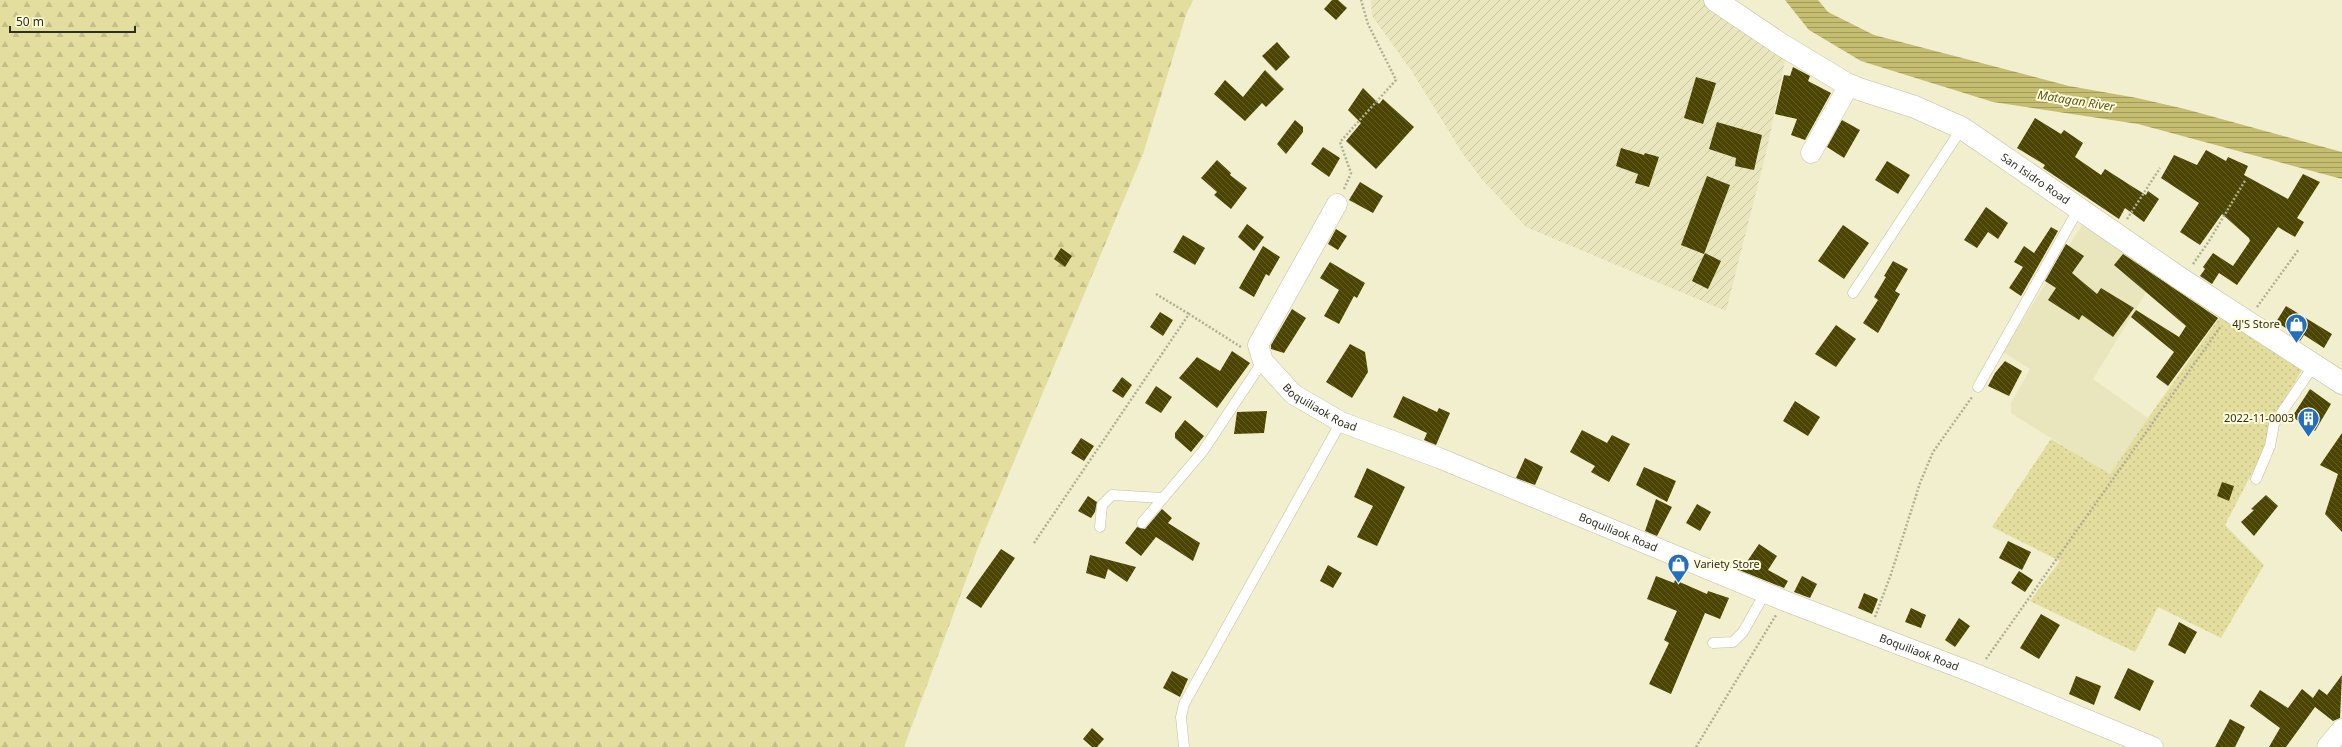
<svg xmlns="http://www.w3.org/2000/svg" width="2342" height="747" viewBox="0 0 2342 747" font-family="'Noto Sans',sans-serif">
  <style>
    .built { fill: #e9e5bd }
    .industrial { fill: url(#industrial-furrows) }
    .grass { fill: url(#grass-dots) }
    .forest { fill: url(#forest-firs) }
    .water { fill: url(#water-rules) }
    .building { fill: url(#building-back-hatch) }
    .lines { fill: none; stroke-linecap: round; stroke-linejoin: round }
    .service-casing { stroke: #c1be9f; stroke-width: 11 }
    .minor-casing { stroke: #c1be9f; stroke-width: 21 }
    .tertiary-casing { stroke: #c1be9f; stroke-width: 23 }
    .path { stroke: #b0ae95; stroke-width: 2.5; stroke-dasharray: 2 2; stroke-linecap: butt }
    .service { stroke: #fff; stroke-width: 10 }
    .minor { stroke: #fff; stroke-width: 20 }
    .tertiary { stroke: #fff; stroke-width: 22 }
    .labels { text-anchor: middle; stroke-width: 4; stroke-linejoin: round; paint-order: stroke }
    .street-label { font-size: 11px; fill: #2f2e22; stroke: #fffcdc }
    .poi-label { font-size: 11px; fill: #2f2e22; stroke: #fffcdc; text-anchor: end }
    .water-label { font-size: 12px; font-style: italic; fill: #5c561c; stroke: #fffcdc }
  </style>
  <defs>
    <pattern id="industrial-furrows" width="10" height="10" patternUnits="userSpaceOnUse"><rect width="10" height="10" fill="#e9e5bd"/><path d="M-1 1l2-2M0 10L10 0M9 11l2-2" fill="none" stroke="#c8c5a2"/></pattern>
    <pattern id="grass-dots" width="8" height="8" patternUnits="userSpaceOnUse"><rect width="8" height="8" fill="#e4de9e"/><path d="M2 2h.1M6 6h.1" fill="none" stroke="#c4bf88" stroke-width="1.8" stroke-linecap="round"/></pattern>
    <pattern id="forest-firs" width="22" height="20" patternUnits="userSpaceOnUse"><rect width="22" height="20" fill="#e4de9e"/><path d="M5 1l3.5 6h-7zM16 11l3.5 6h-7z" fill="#c4bf88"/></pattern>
    <pattern id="water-rules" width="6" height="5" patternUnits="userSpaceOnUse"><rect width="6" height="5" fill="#c5bd6f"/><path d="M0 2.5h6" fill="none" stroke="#a09a5b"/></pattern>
    <pattern id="building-back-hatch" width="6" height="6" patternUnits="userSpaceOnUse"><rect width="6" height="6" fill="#4c4501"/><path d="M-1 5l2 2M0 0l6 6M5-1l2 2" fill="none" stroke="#635e27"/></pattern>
  </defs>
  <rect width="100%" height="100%" fill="#f2efcf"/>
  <polygon class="built" points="2083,223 2158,273 2093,379 2148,418 2110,475 2011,413 2011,403 2030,369 2003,352"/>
  <polygon class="industrial" points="1371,0 1704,0 1786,56 1767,149 1726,311 1526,227 1480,177 1461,151 1411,70 1372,16"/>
  <polygon class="grass" points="2222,314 2302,370 2270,423 2267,444 2225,525 2264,565 2221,638 2158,607 2135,652 2030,601 2060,561 1992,527 2051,439 2110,474 2148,418"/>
  <polygon class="forest" points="0,0 1193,0 1186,15 1143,154 979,545 904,747 0,747"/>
  <polygon class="water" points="1785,0 1818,0 1828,12 1874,35 2069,86 2137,98 2185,109 2342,152 2342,179 2138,124 1993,102 1861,61 1809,30"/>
  <g class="building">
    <polygon points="1332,0 1338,0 1347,8 1336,20 1324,9"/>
    <polygon points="1277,42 1290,57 1276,71 1262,56"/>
    <polygon points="1793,67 1810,76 1808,81 1831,93 1805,140 1791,135 1797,119 1775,114 1784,75 1790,76"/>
    <polygon points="1265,70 1284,89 1266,107 1262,103 1245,121 1214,94 1225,80 1243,97"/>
    <polygon points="1696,77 1716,83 1703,124 1684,118"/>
    <polygon points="1363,88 1379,104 1383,99 1414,127 1376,169 1346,141 1361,123 1348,110"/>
    <polygon points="2035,118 2061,134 2064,130 2083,143 2075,157 2101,175 2105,169 2133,187 2146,195 2148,191 2159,199 2144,222 2125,208 2119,219 2043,168 2045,165 2017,148"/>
    <polygon points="1295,120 1303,127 1303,132 1286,154 1277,144"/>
    <polygon points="1842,120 1860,130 1844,158 1827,147"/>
    <polygon points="1717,122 1762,135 1754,170 1735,166 1736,158 1709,149"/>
    <polygon points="1323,147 1340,158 1329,177 1311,164"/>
    <polygon points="1621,148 1644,155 1645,153 1659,157 1649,187 1635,183 1638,174 1616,166"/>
    <polygon points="2206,150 2226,161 2228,157 2248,166 2244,175 2288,199 2303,174 2320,182 2297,218 2304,222 2295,237 2278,227 2237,285 2219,273 2212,284 2200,276 2205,269 2203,267 2213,253 2233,266 2250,241 2249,238 2222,214 2200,245 2180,232 2199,203 2161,178 2174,155 2197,165"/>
    <polygon points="1217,160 1231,173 1230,175 1247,188 1231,209 1214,195 1217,192 1201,178"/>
    <polygon points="1887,161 1910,175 1898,194 1875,180"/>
    <polygon points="1707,176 1730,185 1704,254 1681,245"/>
    <polygon points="1360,182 1383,196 1373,213 1349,200"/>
    <polygon points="1986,207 2008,223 1998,239 1988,232 1977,248 1964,240"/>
    <polygon points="1247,224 1264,237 1254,251 1238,237"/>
    <polygon points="1843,225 1869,243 1844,279 1818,261"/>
    <polygon points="2051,227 2058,231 2021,296 2009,288 2023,267 2014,262 2024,246 2034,253"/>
    <polygon points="1336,229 1347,236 1338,250 1328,244"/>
    <polygon points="1183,235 1205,248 1195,265 1173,252"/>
    <polygon points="2066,244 2084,256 2072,273 2097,294 2101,288 2134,308 2113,337 2082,315 2079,320 2048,300 2056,288 2045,281"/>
    <polygon points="1263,246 1280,257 1269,276 1266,274 1254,297 1239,288"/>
    <polygon points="1061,248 1072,256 1065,267 1054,259"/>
    <polygon points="1705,253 1721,261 1708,289 1692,281"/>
    <polygon points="2123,254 2218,318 2168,386 2156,377 2174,352 2131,317 2136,310 2179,337 2186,326 2114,265"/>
    <polygon points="1893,261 1908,269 1895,291 1900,294 1878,333 1863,323 1878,300 1874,297 1886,277 1884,276"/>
    <polygon points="1330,262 1365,283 1357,298 1354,296 1339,324 1324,316 1339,290 1320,278"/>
    <polygon points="2286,306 2332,334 2324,348 2304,335 2300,341 2289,334 2291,331 2276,322"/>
    <polygon points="1292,309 1306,318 1284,353 1271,349 1271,345"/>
    <polygon points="1160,312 1173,320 1163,336 1150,327"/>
    <polygon points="1836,325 1856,339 1836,367 1815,354"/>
    <polygon points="1350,344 1365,352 1368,372 1352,398 1326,382"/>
    <polygon points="1232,351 1250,363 1217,408 1179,378 1197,357 1220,371"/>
    <polygon points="2005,361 2022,371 2009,396 1988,386 1995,373"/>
    <polygon points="1122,377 1132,385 1123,398 1112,391"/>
    <polygon points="1156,386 1172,397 1161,413 1145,403"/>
    <polygon points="2310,389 2331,404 2315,431 2292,417"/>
    <polygon points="1403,396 1437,412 1439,408 1450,413 1436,445 1424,440 1427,433 1393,417"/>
    <polygon points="1795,401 1820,417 1808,436 1783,421"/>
    <polygon points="1267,411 1264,433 1234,434 1237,412"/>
    <polygon points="1185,420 1204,436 1191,452 1175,438 1175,433"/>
    <polygon points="1582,430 1607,443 1612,435 1630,444 1609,482 1591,472 1595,466 1570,452"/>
    <polygon points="2342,433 2342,532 2325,514 2338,474 2320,465"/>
    <polygon points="1081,438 1094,446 1084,461 1071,453"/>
    <polygon points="1525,458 1543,467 1535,485 1516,478"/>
    <polygon points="1644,467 1676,481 1667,502 1636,485"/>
    <polygon points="1367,468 1405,487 1377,546 1357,537 1373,506 1354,497"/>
    <polygon points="2222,482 2234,486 2229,501 2217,496"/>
    <polygon points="2266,495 2278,506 2254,536 2241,522 2254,510 2251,509"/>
    <polygon points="1088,496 1097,502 1095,512 1091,518 1078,511"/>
    <polygon points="1656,499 1672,507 1657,536 1645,531"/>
    <polygon points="1697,504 1711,512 1700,531 1686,523"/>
    <polygon points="1162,509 1172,518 1168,523 1200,543 1193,561 1156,537 1141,556 1125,543 1137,527 1145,529"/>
    <polygon points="2008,541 2031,552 2022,570 1999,558"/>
    <polygon points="1759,544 1777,556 1768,570 1788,581 1784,588 1734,568 1739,559 1746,563"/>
    <polygon points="1001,549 1015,558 981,608 966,598"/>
    <polygon points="1090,555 1136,567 1127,582 1108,569 1105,579 1086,573"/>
    <polygon points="1328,565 1342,573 1333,588 1320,581"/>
    <polygon points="2019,571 2033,580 2025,592 2011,583"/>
    <polygon points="1656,576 1674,583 1675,580 1707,594 1708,591 1729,598 1720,619 1705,613 1671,694 1649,684 1669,643 1664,640 1677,611 1647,599"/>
    <polygon points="1802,576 1817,584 1810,598 1794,592"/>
    <polygon points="1864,593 1878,599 1872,614 1858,608"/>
    <polygon points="1911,608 1926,615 1921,628 1905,622"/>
    <polygon points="2041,614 2060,625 2039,659 2020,648"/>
    <polygon points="1959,618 1970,626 1955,647 1945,640"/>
    <polygon points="2179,622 2197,632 2185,654 2168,645"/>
    <polygon points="2128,668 2154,681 2140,711 2114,698"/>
    <polygon points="1172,671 1188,679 1180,697 1163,688"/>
    <polygon points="2342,675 2340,718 2333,721 2315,707 2286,747 2269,747 2280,728 2250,706 2260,690 2288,708 2302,689 2313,698 2319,689 2327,695"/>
    <polygon points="2076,676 2101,686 2094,705 2069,694"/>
    <polygon points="2230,719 2245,727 2235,747 2215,747"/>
    <polygon points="1092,728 1104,739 1097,747 1092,747 1083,739"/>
  </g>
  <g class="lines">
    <defs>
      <g id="service">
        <polyline points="1853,293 1962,128"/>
        <polyline points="1978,387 2079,208"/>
        <polyline points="2256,479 2270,446 2274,424 2314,365"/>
        <polyline points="1142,523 1203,451 1263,361"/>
        <polyline points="1100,527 1102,505 1112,495 1163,498"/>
        <polyline points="1713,643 1733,642 1743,632 1765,593"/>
        <polyline points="1184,747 1181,717 1184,704 1341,422"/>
      </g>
      <g id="minor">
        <polyline points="1811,153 1849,85"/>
        <path id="s1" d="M1337,204L1258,345L1263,361L1293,394L1341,422L1439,458L1785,601L1976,674L2153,747"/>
        <polyline points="2327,747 2342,729"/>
      </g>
      <g id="tertiary">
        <path id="s2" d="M1715,0L1782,45L1845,83L1859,89L1915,107L1962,128L2181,279L2342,383"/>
      </g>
    </defs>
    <use href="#service" class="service-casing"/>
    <use href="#minor" class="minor-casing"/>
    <use href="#tertiary" class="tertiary-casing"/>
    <g class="path">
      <polyline points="1344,189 1351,173 1340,142 1396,80 1368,24 1361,0"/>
      <polyline points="2127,219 2160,168"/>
      <polyline points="2193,264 2209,241 2246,179"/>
      <polyline points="1156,294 1189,314"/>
      <polyline points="2257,307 2299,249"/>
      <polyline points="1034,543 1189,314 1241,347"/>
      <polyline points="1875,617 1891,574 1920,483 1933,452 1972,397"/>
      <polyline points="1986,659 2221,326"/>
      <polyline points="1696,747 1776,615"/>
    </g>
    <use href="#service" class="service"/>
    <use href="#minor" class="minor"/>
    <use href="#tertiary" class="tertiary"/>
  </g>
  <defs>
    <symbol id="shop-pin" viewBox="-11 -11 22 30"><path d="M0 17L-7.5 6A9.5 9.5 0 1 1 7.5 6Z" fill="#236ebe" stroke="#fffcdc"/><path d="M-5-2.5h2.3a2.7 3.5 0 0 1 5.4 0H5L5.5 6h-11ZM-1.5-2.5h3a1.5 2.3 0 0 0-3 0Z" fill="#fff"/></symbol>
    <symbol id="building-pin" viewBox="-11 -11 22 30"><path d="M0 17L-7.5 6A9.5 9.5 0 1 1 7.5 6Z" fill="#236ebe" stroke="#fffcdc"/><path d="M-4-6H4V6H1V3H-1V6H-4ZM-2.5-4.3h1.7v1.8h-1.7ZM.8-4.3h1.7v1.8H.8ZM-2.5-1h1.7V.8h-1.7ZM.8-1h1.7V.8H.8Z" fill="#fff"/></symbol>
  </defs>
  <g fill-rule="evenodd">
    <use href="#shop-pin" x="2284" y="312" width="25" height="34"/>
    <use href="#building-pin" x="2296" y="406" width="25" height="34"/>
    <use href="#shop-pin" x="1666" y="552" width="25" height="34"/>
  </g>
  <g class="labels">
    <g class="street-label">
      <text dy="4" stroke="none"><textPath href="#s2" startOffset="369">San Isidro Road</textPath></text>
      <text dy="4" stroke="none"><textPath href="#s1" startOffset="253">Boquiliaok Road</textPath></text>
      <text dy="4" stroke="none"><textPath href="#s1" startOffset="577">Boquiliaok Road</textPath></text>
      <text dy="4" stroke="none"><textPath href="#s1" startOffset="901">Boquiliaok Road</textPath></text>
    </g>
    <g class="poi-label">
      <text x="2280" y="328">4J'S Store</text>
      <text x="2294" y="422">2022-11-0003</text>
      <text x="1694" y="568" text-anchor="start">Variety Store</text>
    </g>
    <g class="water-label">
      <text transform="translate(2076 101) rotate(9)" y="4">Matagan River</text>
    </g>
  </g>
  <path d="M10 26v6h125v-6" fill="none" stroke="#2f2e22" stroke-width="2"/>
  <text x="16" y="26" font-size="12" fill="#2f2e22" stroke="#fffcdc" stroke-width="3" paint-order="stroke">50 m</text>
</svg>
